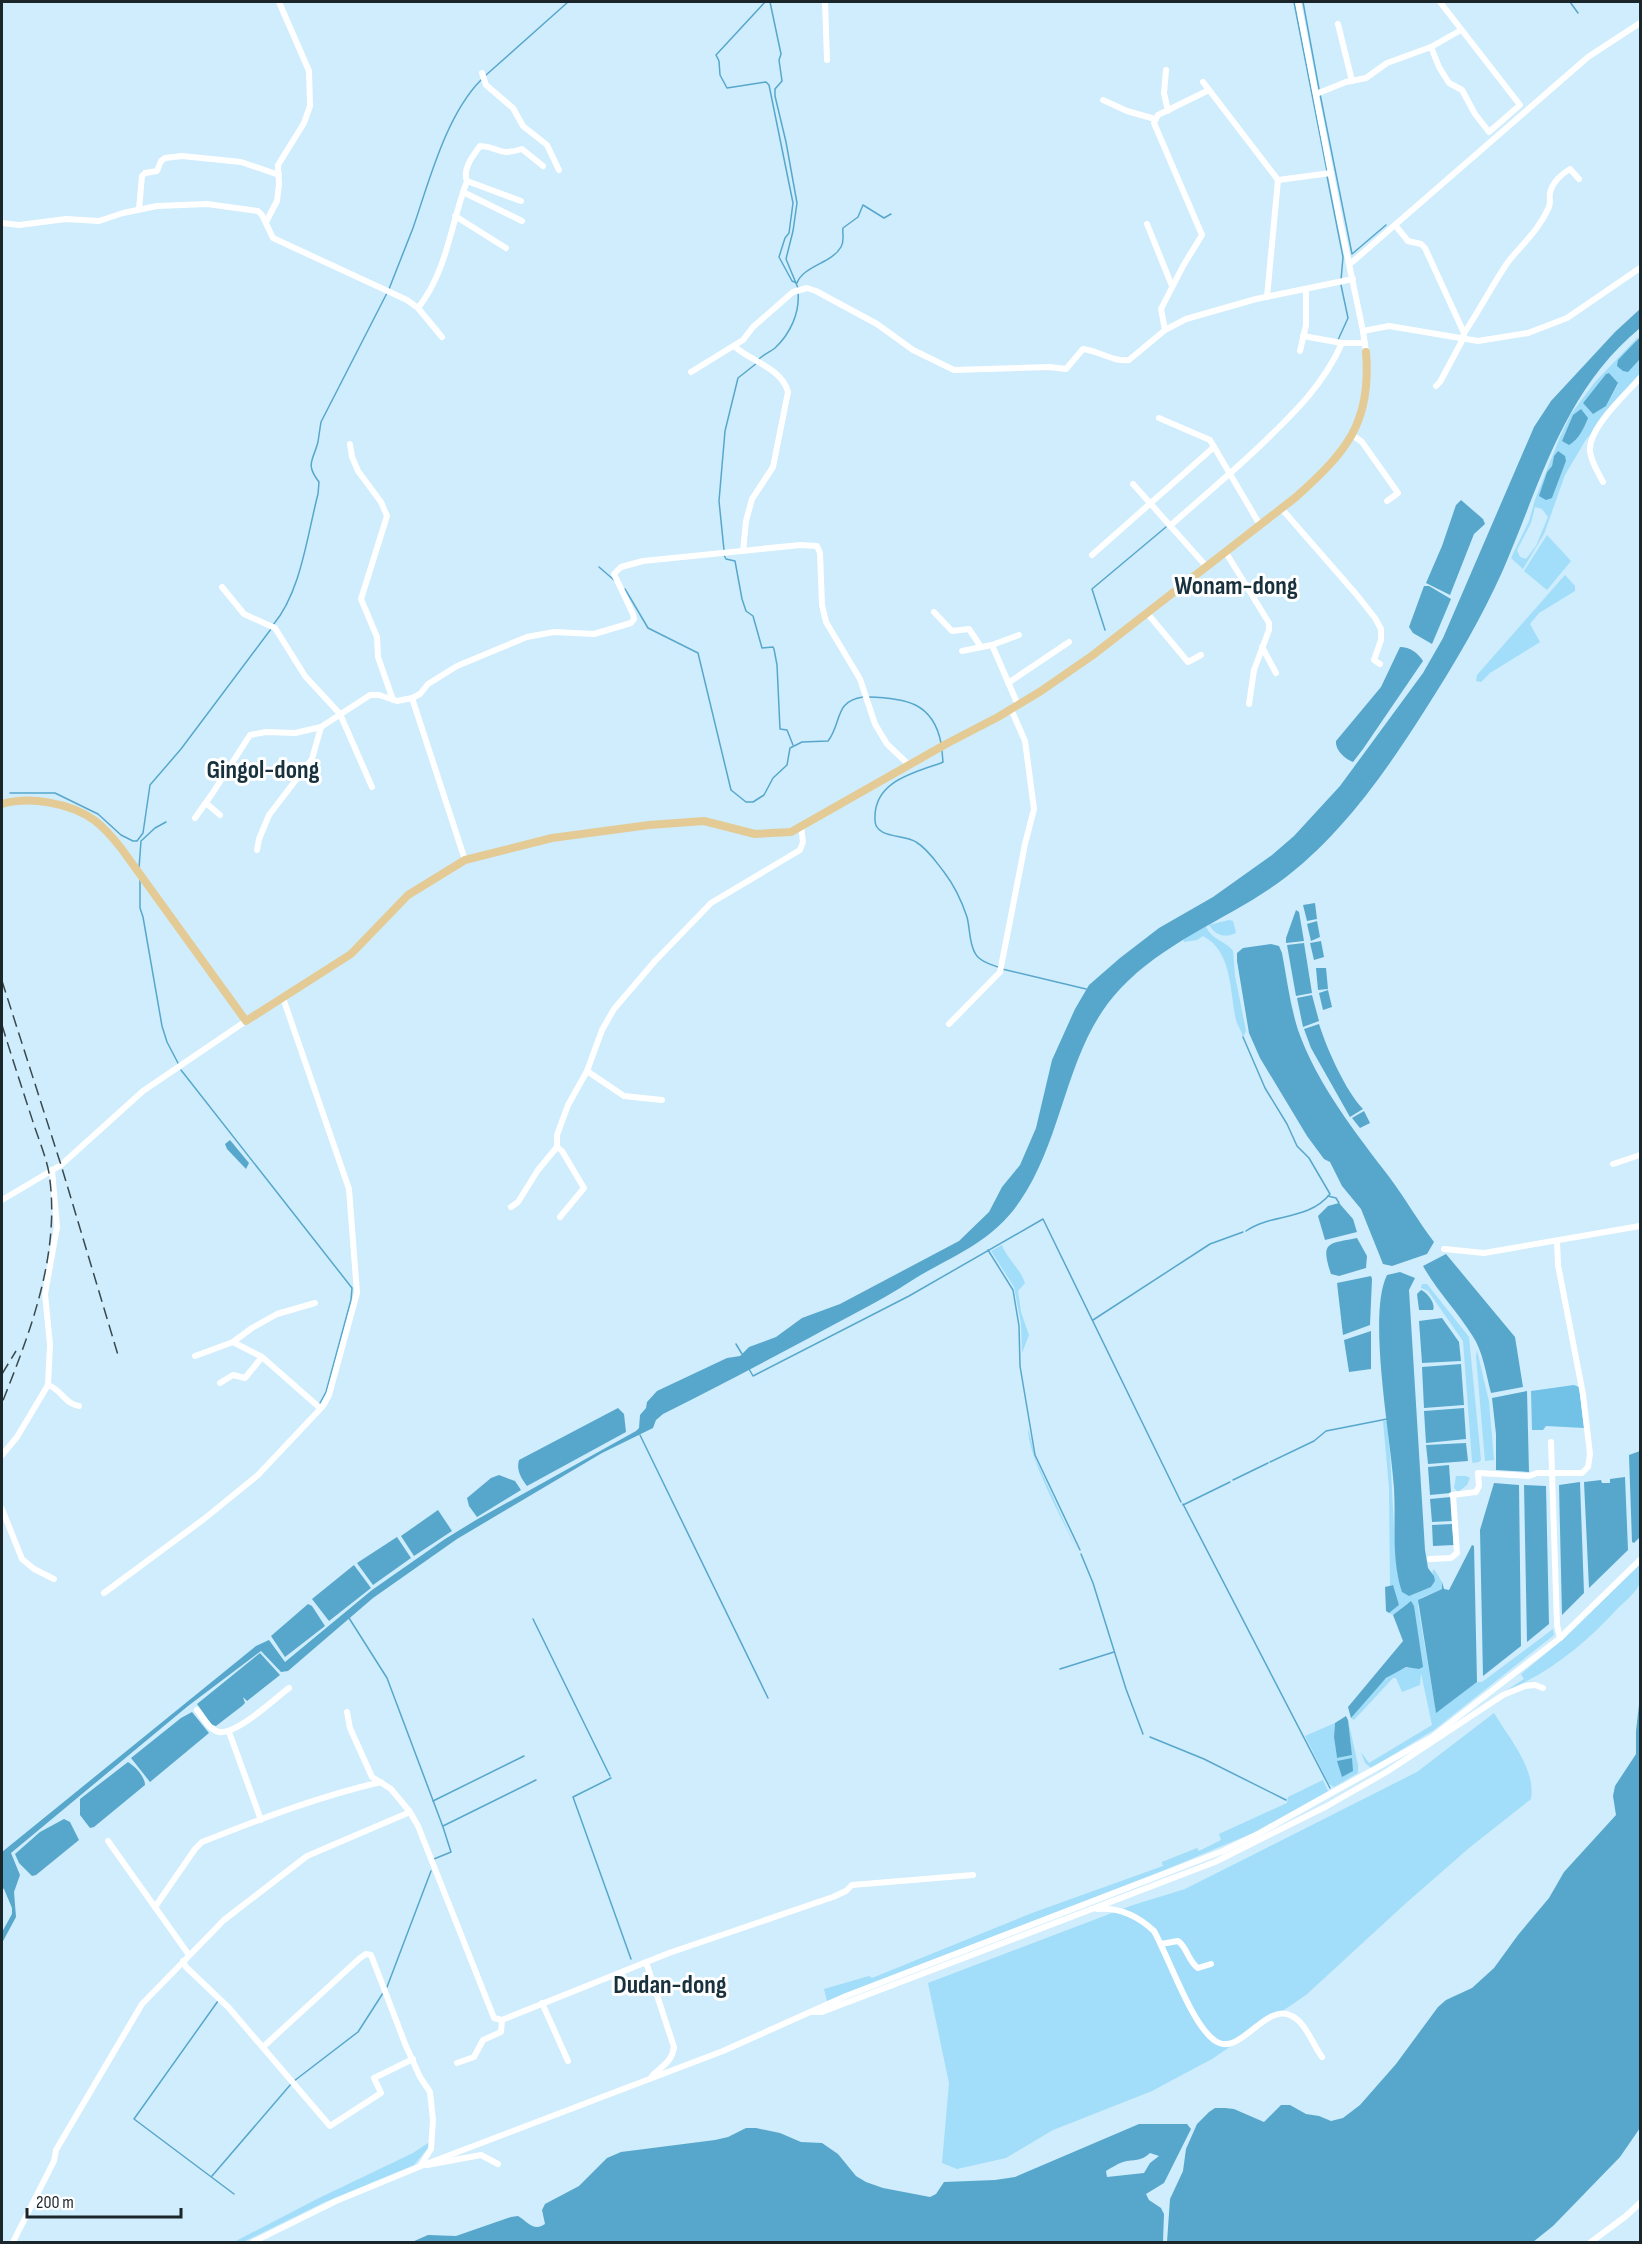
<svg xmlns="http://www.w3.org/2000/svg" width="1642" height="2244" viewBox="0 0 1642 2244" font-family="'Sofia Sans Condensed',sans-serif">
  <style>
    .green { fill: #a2ddf9; fill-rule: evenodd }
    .forest { fill: #72c2e7 }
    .water { fill: #57a7cc; fill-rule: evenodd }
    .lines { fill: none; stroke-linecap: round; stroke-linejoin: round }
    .stream { stroke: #57a7cc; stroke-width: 1.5 }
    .minor { stroke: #fff; stroke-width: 6 }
    .major { stroke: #e4cb95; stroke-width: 8 }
    .rail { stroke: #3a494f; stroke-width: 1.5; stroke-dasharray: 12 6; stroke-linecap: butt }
    .labels { text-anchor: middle; stroke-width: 6; stroke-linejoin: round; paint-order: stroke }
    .quarter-label { font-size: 26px; font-weight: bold; fill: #18313d; stroke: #fff }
  </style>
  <rect width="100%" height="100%" fill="#cfedfc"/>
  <g class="green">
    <path d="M1640,335L1635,342L1628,371L1640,359V373L1585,441L1565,475L1544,534L1523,569L1511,558L1529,521L1535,500L1560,437L1571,414L1595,382ZM1609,373L1618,384L1606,406L1583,403L1606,374ZM1558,451L1566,461L1552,498L1540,496L1547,472L1552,466L1554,456ZM1535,507L1542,509L1548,517L1536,546L1526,559L1520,557L1517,550L1531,523Z"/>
    <polygon points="1547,535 1571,561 1547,590 1524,571"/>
    <polygon points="1565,575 1575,586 1575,591 1539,613 1530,624 1540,642 1490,673 1481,682 1476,681 1477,675"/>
    <path d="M1229,920L1233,921L1236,933C1225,938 1216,936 1209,925Z"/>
    <path d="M1206,926C1211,940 1225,940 1233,951L1235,976L1246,1031L1243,1037C1241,1029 1236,1024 1235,1015C1230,988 1231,950 1203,936L1197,940L1184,942L1183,939Z"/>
    <path d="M1002,1245C1007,1259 1020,1268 1025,1283L1018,1291L1021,1312L1029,1335L1022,1353L1021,1324L1014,1287L991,1251Z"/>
    <polygon points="1422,1284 1427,1284 1469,1337 1481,1460 1479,1462 1473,1463 1472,1461 1463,1341 1428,1291 1421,1288"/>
    <polygon points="1477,1350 1489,1402 1494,1460 1485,1461 1476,1356"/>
    <path d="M1383,1421H1387C1393,1473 1392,1525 1398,1577L1431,1587L1435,1581L1432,1572L1434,1569L1442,1582V1589L1421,1598L1418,1606L1436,1712L1477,1682H1482L1553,1629L1554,1635L1434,1730L1371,1768L1365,1763L1361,1752L1369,1763L1432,1725L1421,1673L1420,1685L1402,1692L1396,1678H1393L1354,1720L1351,1718C1366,1701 1388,1668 1411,1667L1408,1603L1393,1615L1389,1613L1399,1605L1392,1585H1390L1389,1488Z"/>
    <path d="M1028,1428L1036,1460L1078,1552C1065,1524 1027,1456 1028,1428Z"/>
    <polygon points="1456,1476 1466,1476 1470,1478 1467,1485 1458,1492 1454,1488"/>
    <path d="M1640,1564C1640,1569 1642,1578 1640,1583C1637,1591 1626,1601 1619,1607C1585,1644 1551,1672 1504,1692L1524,1679L1521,1674L1560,1642Z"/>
    <path d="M1494,1713C1509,1738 1536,1769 1531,1799L1469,1848L1405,1904L1306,1995L1212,2059L1152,2091L1053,2130L1006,2158L957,2169L942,2163L949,2083L928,1983L1133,1905L1185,1889L1417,1772Z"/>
    <polygon points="1348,1720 1358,1765 1358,1773 1334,1787 1329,1784 1305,1736 1335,1723 1334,1737 1337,1758 1352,1755"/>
    <polygon points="1323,1780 1328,1791 1253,1833 1167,1869 827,2001 824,1989 869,1976 872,1978 1032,1913 1163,1866 1162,1862 1197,1848 1199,1851 1221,1840 1219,1834 1287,1803 1288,1797"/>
    <polygon points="431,2141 428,2148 414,2165 325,2202 243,2242 234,2242 317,2199 413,2153"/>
  </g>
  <polygon class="forest" points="1574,1385 1579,1387 1584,1428 1546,1426 1543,1430 1532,1430 1531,1391"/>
  <g class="water">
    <path d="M1640,309V328C1563,392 1541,482 1503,570C1481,619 1454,665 1425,710C1385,773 1339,839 1278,883C1226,920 1165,941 1120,989C1065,1047 1065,1136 1020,1201C991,1244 952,1255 911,1281C879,1302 845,1318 811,1337C762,1363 713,1389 663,1414L656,1420L653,1428L602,1453L457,1539L373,1598L288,1671L281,1672L261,1651L188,1706L11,1853L20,1875L14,1892L16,1917L2,1943V1932L12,1914V1908L4,1889L2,1888V1852L256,1646L269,1640L285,1662L372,1590L445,1539L476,1520L636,1431L639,1428L640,1415L646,1408L647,1402L657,1391L727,1358L740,1356L749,1347L776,1337L802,1318L840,1304L959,1241L989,1212L1002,1187L1020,1165L1036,1128L1052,1060L1075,1009L1089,985L1120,958L1159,928L1213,897L1272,855L1294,836L1340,786L1423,673L1443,638L1534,427L1551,401L1615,332Z"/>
    <polygon points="1640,337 1640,359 1628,372 1623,371 1617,366 1618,360"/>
    <polygon points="1609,373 1618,383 1606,406 1593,414 1583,403 1606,374"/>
    <path d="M1581,409L1588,418C1584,428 1579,439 1569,445L1562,441L1573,415Z"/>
    <polygon points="1558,451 1565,456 1566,461 1552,498 1546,500 1539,496 1547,472 1552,466 1554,456"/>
    <polygon points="1461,500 1483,519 1485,524 1474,534 1450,595 1426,583 1442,546 1456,505"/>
    <polygon points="1424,586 1429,586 1451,599 1432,644 1413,633 1409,627"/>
    <path d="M1400,647C1410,647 1418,653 1423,661L1363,749L1353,762C1345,759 1335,750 1336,741L1381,687Z"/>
    <polygon points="1315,903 1317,919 1307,921 1303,905"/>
    <polygon points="1296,910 1299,912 1304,941 1286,943 1286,938"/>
    <polygon points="1317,921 1320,937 1311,941 1307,924"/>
    <polygon points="1321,941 1324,957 1314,960 1310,943"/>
    <polygon points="1304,943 1312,993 1296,996 1287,945"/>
    <path d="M1271,944L1279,946L1282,953C1287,979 1290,1005 1298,1030C1317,1084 1355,1132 1390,1178C1405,1198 1418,1221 1434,1242L1427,1254L1392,1266L1383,1264L1361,1209L1342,1186L1330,1162L1324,1159L1307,1136L1260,1058L1249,1033L1237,961V953L1243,948Z"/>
    <polygon points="1316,968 1326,968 1328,989 1318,990"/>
    <polygon points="1328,990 1332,1007 1323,1010 1319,993"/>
    <polygon points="1312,995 1319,1021 1303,1027 1297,998"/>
    <path d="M1319,1024C1327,1049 1345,1090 1363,1109L1350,1117L1311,1048L1304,1029Z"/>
    <polygon points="1364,1111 1370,1123 1360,1128 1352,1118"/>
    <polygon points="230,1140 249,1163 246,1169 227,1149 225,1144"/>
    <polygon points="1339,1203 1353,1219 1357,1232 1325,1240 1318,1216 1328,1206"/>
    <path d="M1357,1238L1367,1256L1366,1268L1339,1276L1331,1274C1320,1241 1328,1244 1357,1238Z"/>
    <path d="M1446,1254L1515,1337L1523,1387L1491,1393C1486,1374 1483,1351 1472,1335C1457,1311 1437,1291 1423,1266Z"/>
    <path d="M1400,1272L1415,1278L1409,1290L1425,1550L1428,1568L1434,1576L1435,1581L1431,1587L1409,1596L1402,1592C1391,1559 1396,1522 1394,1488C1391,1438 1367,1315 1387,1275Z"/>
    <polygon points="1371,1276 1372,1279 1370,1325 1343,1335 1337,1283"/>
    <path d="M1421,1290C1427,1292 1436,1304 1433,1310H1419L1417,1294Z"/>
    <polygon points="1442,1318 1459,1342 1461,1361 1422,1363 1419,1321"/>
    <polygon points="1371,1331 1371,1369 1349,1372 1344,1340"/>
    <polygon points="1461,1364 1464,1405 1424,1408 1422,1367"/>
    <polygon points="1527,1391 1529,1472 1496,1470 1496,1434 1492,1398"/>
    <path d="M618,1408L624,1414L626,1432L527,1486C521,1478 516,1470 519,1460Z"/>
    <polygon points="1464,1408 1466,1439 1426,1443 1424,1411"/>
    <polygon points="1466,1443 1468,1461 1428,1464 1426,1445"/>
    <polygon points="1640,1451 1640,1537 1634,1543 1632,1542 1629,1455"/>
    <polygon points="1449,1465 1451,1493 1430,1495 1428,1467"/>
    <polygon points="499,1475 515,1481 521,1490 477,1517 469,1506 467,1498 491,1478"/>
    <polygon points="1625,1477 1628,1550 1589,1588 1584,1482 1601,1480 1602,1483 1610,1483 1610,1479"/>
    <polygon points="1580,1482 1584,1593 1562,1615 1559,1485"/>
    <polygon points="1494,1483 1519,1485 1521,1646 1483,1676 1480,1530"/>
    <polygon points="1524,1485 1546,1486 1549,1624 1527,1642"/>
    <polygon points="1451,1497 1452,1521 1432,1522 1430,1499"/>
    <polygon points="438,1510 452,1531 414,1556 401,1536"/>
    <polygon points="1452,1524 1454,1545 1433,1546 1432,1525"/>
    <polygon points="397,1537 411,1558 373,1585 357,1563"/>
    <polygon points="1472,1545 1474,1546 1477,1682 1436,1713 1418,1600 1442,1589 1442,1582 1444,1589 1449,1590"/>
    <polygon points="354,1565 371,1588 329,1621 312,1599"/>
    <polygon points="1393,1585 1399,1605 1389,1613 1386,1611 1385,1587"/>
    <polygon points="1411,1601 1414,1606 1423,1667 1419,1669 1406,1667 1386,1678 1351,1718 1348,1707 1403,1641 1393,1615"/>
    <polygon points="308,1604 312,1606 325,1626 285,1657 271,1636"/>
    <polygon points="260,1653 280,1675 247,1701 243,1697 245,1703 242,1706 216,1726 212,1725 197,1704"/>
    <polygon points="1640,1696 1640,2128 1620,2157 1553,2226 1533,2242 1167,2242 1170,2199 1183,2171 1186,2149 1197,2124 1209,2112 1215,2108 1225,2108 1234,2109 1264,2122 1281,2105 1290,2105 1306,2114 1319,2116 1331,2121 1343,2118 1360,2105 1396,2064 1438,2007 1446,2000 1472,1988 1494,1968 1518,1935 1549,1898 1564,1872 1616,1815 1613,1796 1615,1786 1636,1754 1636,1731"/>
    <polygon points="192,1712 209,1733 150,1782 131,1758 181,1718"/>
    <polygon points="1346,1716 1348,1720 1352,1755 1337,1758 1334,1737 1335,1723"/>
    <polygon points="1352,1758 1353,1771 1342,1777 1337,1761"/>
    <path d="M128,1762C135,1766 145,1777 145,1785L94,1827L90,1828L80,1815V1799Z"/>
    <polygon points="64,1819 70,1822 79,1840 36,1875 32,1876 19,1863 15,1854 40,1832"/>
    <path d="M1139,2124H1187L1191,2129L1164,2183L1146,2194L1149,2200L1161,2208L1164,2214L1163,2242H412L428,2235L456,2236L511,2217L518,2216C528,2222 534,2232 545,2224L542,2210L545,2204L579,2186L607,2158L621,2152L715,2140L728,2137L746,2128H756L780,2133L801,2142L822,2143L838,2154L856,2176L866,2182L883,2188L930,2197L936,2194L944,2182L995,2180L1015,2177ZM1150,2153L1159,2156L1150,2163L1144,2173L1107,2177L1106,2171C1111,2168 1117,2164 1123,2162C1134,2159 1141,2162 1150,2153Z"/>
  </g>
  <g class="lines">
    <g class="stream">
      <path d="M765,2L716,55L719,61L720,75L727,88L766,82L769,85L793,203L789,233L785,238L779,257L792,281L797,283C803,266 832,263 841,247C845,240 842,235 843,228L858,217L863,205L884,218L891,214"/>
      <polyline points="770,2 781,54 779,60 782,81 775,89 775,96 786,142 797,203 793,231 786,259 798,288"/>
      <polyline points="1294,2 1327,171"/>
      <polyline points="1303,2 1319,89"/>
      <polyline points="1570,2 1578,13"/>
      <polyline points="486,75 568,2"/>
      <polyline points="1320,94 1352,254 1386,225"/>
      <polyline points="1327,176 1343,257 1341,280"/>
      <path d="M389,289C397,269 405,248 413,228C429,182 446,115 481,80"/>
      <polyline points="1338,340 1348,318 1341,285"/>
      <path d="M759,359C764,354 770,352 775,348C790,334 800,313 798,292"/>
      <polyline points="724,550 719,501 725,431 738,378 757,363"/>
      <polyline points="724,555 726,559 735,561 742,599 746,611 753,616 762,648 773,647 774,649 777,665 780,729 787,730 793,745"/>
      <polyline points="599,567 614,580"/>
      <path d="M625,589L648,628L698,653L731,790L746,802H753L764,795L773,778L787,765L790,748L802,742L828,741C842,723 834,701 863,697"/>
      <path d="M273,625C301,592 307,536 318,494L319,482C305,464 313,461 318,442C319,435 320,428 321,422L387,293"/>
      <polyline points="1105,630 1092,589 1166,527"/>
      <path d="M868,697C905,698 933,702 941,743"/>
      <path d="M942,751L943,762L941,763C912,773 873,782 875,820C875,839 905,834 916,842C928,849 936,862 944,872C954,885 962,902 967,917C970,928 969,943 975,953C979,961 990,964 998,967"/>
      <polyline points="10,793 55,793 98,814 121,835 133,841 137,841 143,833 150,785 181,749 271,629"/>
      <polyline points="139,868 141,841 155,828 166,822"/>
      <polyline points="140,878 140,908 143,917 162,1026 167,1042 179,1065"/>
      <polyline points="1002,969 1086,989"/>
      <path d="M1243,1037L1265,1088L1287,1124L1297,1146L1309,1158L1330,1194C1308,1221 1272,1213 1246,1231"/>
      <polyline points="181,1070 352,1288 351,1300 326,1392 320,1403"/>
      <polyline points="1328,1196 1336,1198 1339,1203"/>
      <polyline points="988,1250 1013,1290 1019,1326 1020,1366 1035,1455 1080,1550"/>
      <polyline points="1093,1320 1210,1244 1243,1232"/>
      <polyline points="736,1344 742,1354"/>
      <polyline points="749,1369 753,1376 909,1296 1043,1219 1181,1502"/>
      <polyline points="640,1435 768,1698"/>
      <polyline points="1270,1462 1314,1441 1326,1431 1387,1419"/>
      <polyline points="1233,1480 1268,1463"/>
      <polyline points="1183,1504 1330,1788"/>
      <polyline points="1183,1505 1230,1482"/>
      <polyline points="1081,1554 1093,1583 1126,1689 1143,1734"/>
      <polyline points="349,1618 387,1678 443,1827 451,1852 434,1859"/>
      <polyline points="533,1619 610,1776"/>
      <polyline points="1060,1669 1114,1652"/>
      <polyline points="1150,1737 1204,1759 1286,1800"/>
      <polyline points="611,1778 573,1797 631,1959"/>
      <polyline points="433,1801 524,1756"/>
      <polyline points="443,1826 536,1780"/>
      <polyline points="387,1987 431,1871"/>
      <polyline points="218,2001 134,2119 234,2194"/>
      <polyline points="294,2081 358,2032 383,1993"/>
      <polyline points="212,2176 291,2084"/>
    </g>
    <g class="minor">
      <polyline points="825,2 827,60"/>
      <polyline points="1298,2 1340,221 1363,331 1366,352"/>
      <polyline points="1338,24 1352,81"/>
      <polyline points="1431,47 1439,67 1449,83 1462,90 1475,114 1489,132 1520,105 1440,2"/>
      <polyline points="1166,70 1164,93 1168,111"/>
      <polyline points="482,73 486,85 513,108 523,126 547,145 559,170"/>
      <polyline points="1203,82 1278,180 1267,297"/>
      <polyline points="1316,94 1346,82 1366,78 1387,63 1431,47 1461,30"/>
      <polyline points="1103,100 1127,111 1155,119"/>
      <polyline points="1278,180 1331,173"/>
      <polyline points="463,192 522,221"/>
      <path d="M521,201L467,181C462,169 473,156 480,146C499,146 496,157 522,149L543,166"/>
      <polyline points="139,209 142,176 145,173 157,171 161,161 165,158 182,156 241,162 279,175"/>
      <polyline points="455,216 506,248"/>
      <polyline points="266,222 277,201 279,184 278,165 304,123 310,106 309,71 279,2"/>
      <polyline points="2,223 19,225 66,219 99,221 123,213 157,206 207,204 258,211 262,215 273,238 407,300 418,308 442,337"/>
      <polyline points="1147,224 1172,286"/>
      <polyline points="1395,225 1408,241 1421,244 1425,248 1464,333"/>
      <polyline points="1350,264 1588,57 1640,23"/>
      <path d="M418,308C447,272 451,223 467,181"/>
      <polyline points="1165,330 1161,309 1183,266 1202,235 1154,123 1158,115 1209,90"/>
      <polyline points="1363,331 1389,326 1478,341 1528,333 1567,318 1640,268"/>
      <polyline points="1303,336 1342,343 1365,343"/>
      <path d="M734,346C750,361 782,368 788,392L773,467L752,499L746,521L743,551"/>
      <polyline points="1300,351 1306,325 1306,289"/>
      <path d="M691,372L743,340L753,327L793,292L807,288L816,291L877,324L913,350L954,370L1049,367L1066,369L1083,349C1099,351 1113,362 1129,360L1165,330L1186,319L1256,299L1353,279"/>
      <path d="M1436,386L1440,382L1463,339L1464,333C1480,310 1492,285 1508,262C1523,243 1539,230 1549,207C1551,202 1549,198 1550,193C1552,183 1561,174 1570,169L1579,179"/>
      <polyline points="1159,418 1210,440 1260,525"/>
      <polyline points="1351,434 1362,442 1398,493 1387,501"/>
      <polyline points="350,444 352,457 358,471 381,502 387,516 361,599 377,637 378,657 393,700"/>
      <path d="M1603,482C1598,472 1591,462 1590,451C1588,428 1626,394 1640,378"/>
      <polyline points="1133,484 1206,566"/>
      <polyline points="1281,508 1356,594 1375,618 1381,629 1381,640 1374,660 1380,664"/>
      <path d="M1170,526C1201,498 1233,472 1263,443C1295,412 1324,384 1342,343"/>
      <polyline points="1225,551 1269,623 1269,630 1254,670 1249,704"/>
      <polyline points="1092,555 1214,447"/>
      <polyline points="222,587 244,614 275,628 305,676 340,714 372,787"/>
      <polyline points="934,612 952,631 969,629 981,647"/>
      <polyline points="1147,613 1188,662 1201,655"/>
      <polyline points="992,645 1018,705"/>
      <polyline points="1262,647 1276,673"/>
      <polyline points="962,651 992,645 1019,635"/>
      <polyline points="1008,683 1069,642"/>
      <polyline points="412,698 465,860"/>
      <polyline points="206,803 220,815"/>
      <polyline points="195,818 212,794 250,735 266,732 295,733 321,727"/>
      <polyline points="257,850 259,839 269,815 312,759 321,727 370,695 379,695 397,701 412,698 420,694 428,684 457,666 527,637 554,632 594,634 631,623 634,619 633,614 614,574 621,567 643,561 800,545 817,546 820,553 822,605 826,622 860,679 875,724 887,744 909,765"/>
      <polyline points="949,1024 1000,972 1025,844 1034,809 1025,741 1011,709"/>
      <polyline points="587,1071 624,1096 662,1100"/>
      <polyline points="557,1147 562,1151 584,1188 560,1217"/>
      <polyline points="1613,1164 1640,1155"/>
      <polyline points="2,1200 61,1165 143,1091 246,1021"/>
      <polyline points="511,1207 518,1202 538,1170 557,1147 557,1135 568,1105 587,1071 602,1030 614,1009 655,961 711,903 800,850 803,842 801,827"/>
      <polyline points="1444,1249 1484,1253 1640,1226"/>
      <polyline points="233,1342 252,1328 277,1314 315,1303"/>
      <polyline points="195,1356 233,1342 262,1357 320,1408"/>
      <polyline points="220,1383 233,1375 245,1378 262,1357"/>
      <path d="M48,1385C61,1389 65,1404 79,1406"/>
      <polyline points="1551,1442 1557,1625 1560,1638"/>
      <polyline points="2,1455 17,1437 48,1385 50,1345 45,1294 57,1227 52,1170"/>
      <polyline points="1452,1495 1476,1492 1479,1486 1478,1473 1529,1476 1537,1473 1582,1473 1588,1467 1590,1454 1583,1394 1558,1265 1557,1241"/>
      <polyline points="2,1509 22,1559 34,1569 54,1579"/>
      <polyline points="1430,1559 1451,1558 1457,1553 1453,1495"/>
      <polyline points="104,1593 204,1519 258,1475 323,1406 329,1395 357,1293 349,1189 283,998"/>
      <path d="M197,1710C203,1717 209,1730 219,1732C237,1735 274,1699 289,1688"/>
      <polyline points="347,1712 350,1728 372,1777 391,1789 410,1812 418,1826 494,2018 502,2020 669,1953 833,1897 846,1891 852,1885 973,1875"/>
      <polyline points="229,1732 261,1820"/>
      <polyline points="108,1841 189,1955"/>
      <path d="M155,1907L195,1849L202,1842C260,1819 320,1796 381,1782"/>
      <path d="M1097,1909C1119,1907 1139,1917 1154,1931C1169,1958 1191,2023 1214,2040C1239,2060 1265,2001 1292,2016C1306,2023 1313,2045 1322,2057"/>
      <path d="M1161,1944L1178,1941C1187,1947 1188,1961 1198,1968L1211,1964"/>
      <polyline points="183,1961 186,1967 229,2008 330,2126 381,2093 374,2078 413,2059"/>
      <path d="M646,1962L674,2047C672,2062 662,2066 652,2076"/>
      <polyline points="542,2003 568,2061"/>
      <polyline points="813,2012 822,2012 1215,1862 1327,1806 1388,1771 1503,1695 1525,1686 1535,1685 1543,1688"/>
      <polyline points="263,2047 360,1958 366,1954 371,1955 406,2046 420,2077 430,2092 433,2120 431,2149 421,2165"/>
      <polyline points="457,2063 474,2057 483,2040 501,2032 502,2020"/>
      <polyline points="427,2165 481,2155 498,2164"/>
      <polyline points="13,2242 54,2161 56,2150 142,2004 224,1920 307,1856 410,1812"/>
      <polyline points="253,2242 336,2201 421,2166 723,2051 846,1996 1148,1880 1223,1851 1258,1834 1432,1737 1560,1638 1640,1560"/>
      <polyline points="1591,2242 1626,2216 1640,2203"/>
    </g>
    <path class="major" d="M2,804C30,796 70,803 94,820C105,828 113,838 121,848L246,1021L351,954L408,895L465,860L552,838L649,825L704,821L755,834L791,832L946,744L998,717L1041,691L1093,655L1296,497C1346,452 1372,423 1366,352"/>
    <g class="rail">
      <polyline points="2,981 61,1165 118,1355"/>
      <path d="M2,1025C12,1058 23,1091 34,1125C39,1140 46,1157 49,1173C61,1253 31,1330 2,1403"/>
      <polyline points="2,1374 16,1351"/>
    </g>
  </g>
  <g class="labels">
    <g class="quarter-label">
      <text x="1236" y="594">Wonam-dong</text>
      <text x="263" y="778">Gingol-dong</text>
      <text x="670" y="1993">Dudan-dong</text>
    </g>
  </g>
  <rect width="1642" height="2244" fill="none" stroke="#1b262b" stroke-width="6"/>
  <path d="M27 2208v9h154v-9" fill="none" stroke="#1b262b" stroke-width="3"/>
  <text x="36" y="2208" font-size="18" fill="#1b262b" stroke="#ffffff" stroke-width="4.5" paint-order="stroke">200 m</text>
</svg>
